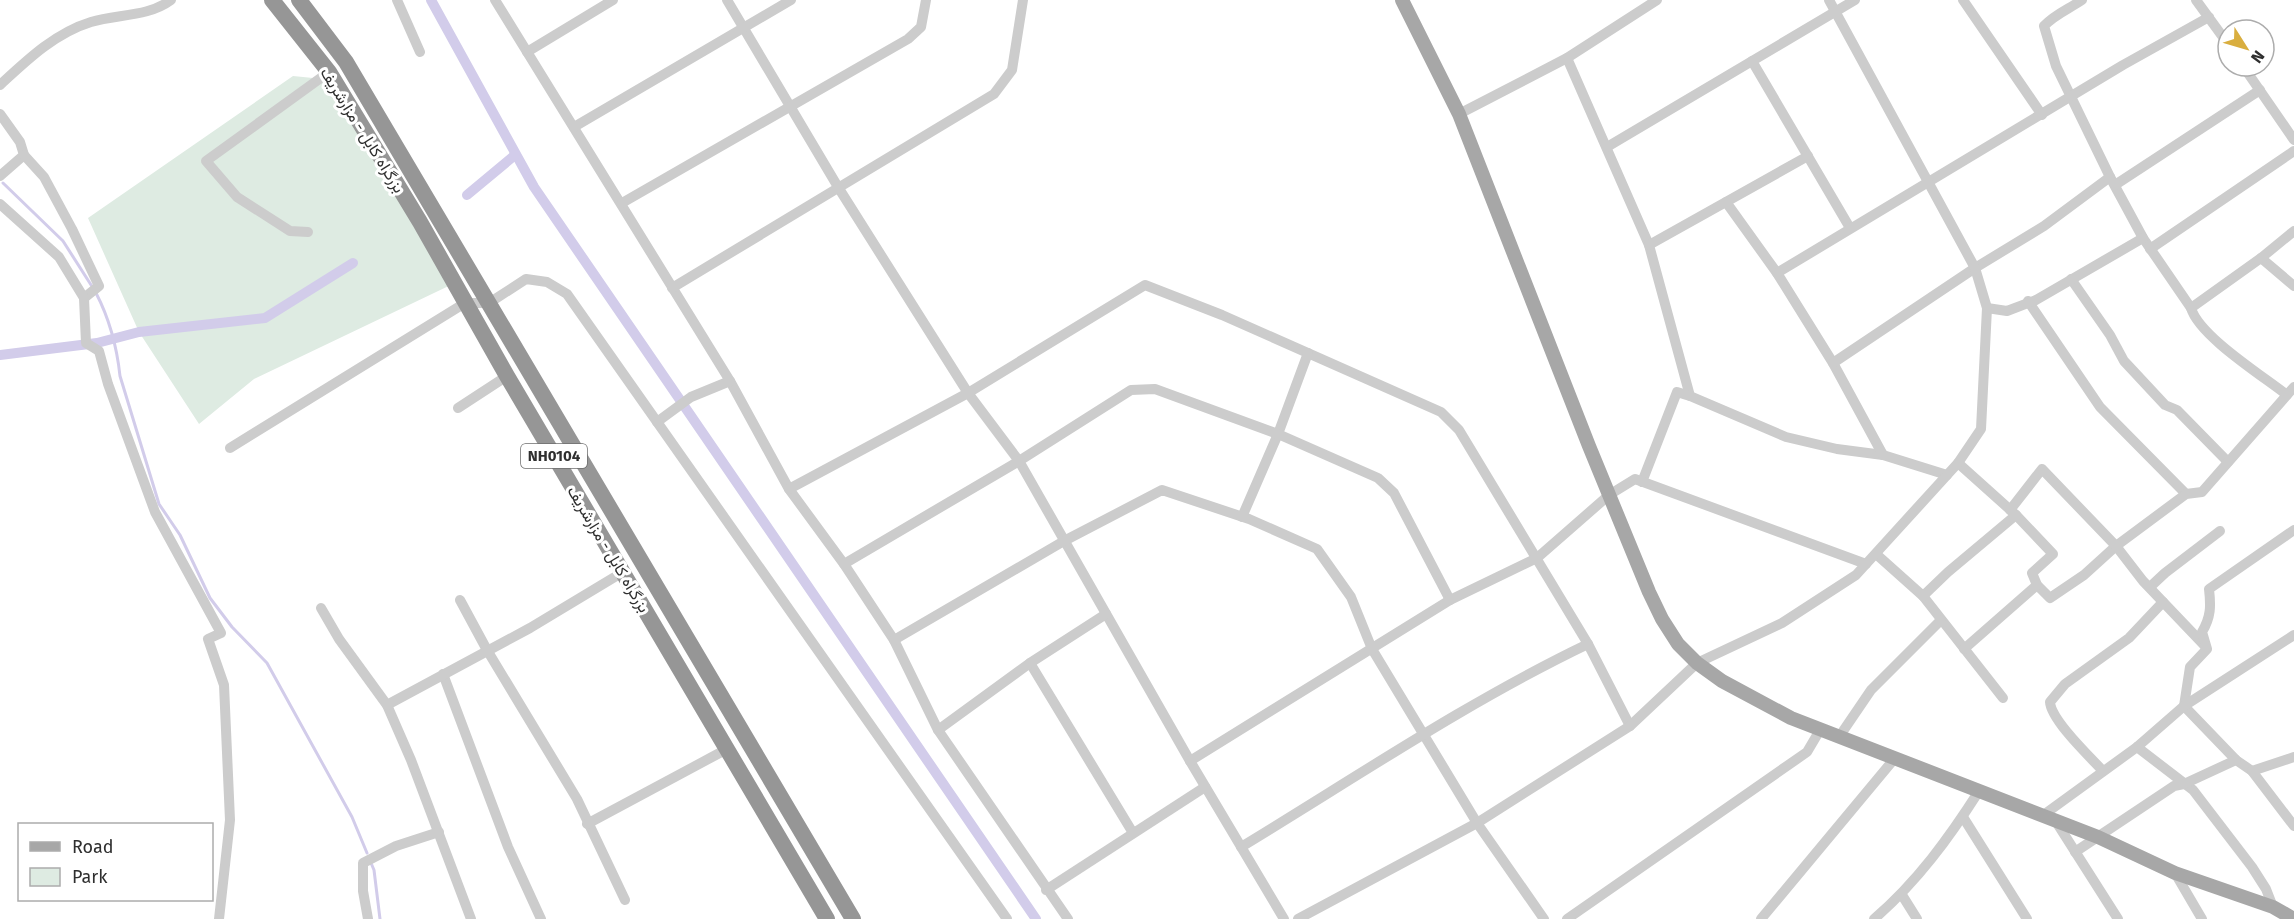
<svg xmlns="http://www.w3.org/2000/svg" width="2294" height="919" viewBox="0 0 2294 919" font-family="'Fira Sans',Vazirmatn,sans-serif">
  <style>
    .green { fill: #deebe2 }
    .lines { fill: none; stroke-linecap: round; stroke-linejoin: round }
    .stream { stroke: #d2ccea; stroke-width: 3 }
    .canal { stroke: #d2ccea; stroke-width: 10 }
    .minor { stroke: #ccc; stroke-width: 10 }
    .major { stroke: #a7a7a7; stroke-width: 14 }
    .highway { stroke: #969696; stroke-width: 16 }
    .labels { text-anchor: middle; stroke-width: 6; stroke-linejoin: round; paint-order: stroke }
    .shield { fill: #fff; stroke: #6d6d6d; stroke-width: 1.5 }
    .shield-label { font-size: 15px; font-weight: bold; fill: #2f2f2f }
    .street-label { font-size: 16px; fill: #2f2f2f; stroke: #fff }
  </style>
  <rect width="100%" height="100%" fill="#fff"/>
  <polygon class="green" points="293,76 333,80 457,282 254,379 199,424 139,332 88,218"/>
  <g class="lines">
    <g class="stream">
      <polyline points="3,183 63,241 93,288"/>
      <path d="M96,293C109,318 117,348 120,376L159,504L180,535L210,598L232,627L267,663L352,817L367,853"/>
      <polyline points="371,863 374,870 380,919"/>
    </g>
    <g class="canal">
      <polyline points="431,0 534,187 1036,919"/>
      <polyline points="467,195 515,155"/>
      <polyline points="0,355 97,343 139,332 265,318 353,263"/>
    </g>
    <g class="minor">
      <polyline points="397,0 420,52"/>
      <polyline points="495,0 730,381 789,489 844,564 894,640 938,730 1068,919"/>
      <polyline points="727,0 838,187 968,393 1019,461 1190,761 1284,919"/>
      <polyline points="1963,0 2042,115"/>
      <path d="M2082,0C2069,9 2055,14 2044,26L2056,66L2110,177L2143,238L2191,308C2199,336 2263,376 2287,395"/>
      <polyline points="2196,0 2228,44"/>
      <polyline points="527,52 613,0"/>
      <polyline points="1567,58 1649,245 1690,396 1786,437 1837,449 1883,455 1947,475"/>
      <polyline points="1752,61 1850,228"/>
      <polyline points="2243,66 2294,140"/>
      <path d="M0,85C27,60 55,33 91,22C118,14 148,17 171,0"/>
      <polyline points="0,114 20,142 24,155 0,176"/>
      <polyline points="1459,114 1567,58 1657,0"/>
      <polyline points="574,127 791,0"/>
      <polyline points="1607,147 1855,0"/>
      <polyline points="24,155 44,177 72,229 99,286 84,298"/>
      <polyline points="2115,185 2260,90"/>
      <polyline points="1726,202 1777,273 1833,363 1883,455"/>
      <polyline points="622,203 908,39 921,27 926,0"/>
      <polyline points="0,204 59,257 84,298 86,343 99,351 108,384 155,512 221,633 208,639 224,685 230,820 219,919"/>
      <polyline points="308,232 290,231 237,197 206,161 329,72"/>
      <polyline points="1649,245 1808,156"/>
      <polyline points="2150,249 2294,151"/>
      <polyline points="2261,258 2294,286"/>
      <polyline points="1777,273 2123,65 2209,17"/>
      <polyline points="2071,279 2110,335 2124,361 2165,405 2177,410 2228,462"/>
      <polyline points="672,288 994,94 1012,70 1023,0"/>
      <polyline points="2028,301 2100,407 2186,494"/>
      <polyline points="1987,308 2007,311 2036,300 2143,238"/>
      <polyline points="2191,308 2261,258 2294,231"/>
      <polyline points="1833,363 1975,268 2044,226 2110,177"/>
      <polyline points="458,408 507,376"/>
      <polyline points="657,422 691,397 730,381"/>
      <polyline points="230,448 465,303 489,303 526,279 547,282 567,294 1007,919"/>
      <polyline points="1958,463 2016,515 2053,554 2032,573 2037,585 2050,598 2084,575 2116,546 2186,494 2202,492 2294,387"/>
      <polyline points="1642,482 1677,392 1690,396"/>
      <polyline points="789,489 968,393 1145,285 1222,315 1441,412 1459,430 1588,644 1630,726"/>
      <polyline points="2010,510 2042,469 2116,546 2143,581 2205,646"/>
      <polyline points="1242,517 1278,434 1308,353"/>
      <path d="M2294,530L2209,589C2211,606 2211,617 2202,632L2207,649L2190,667L2184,706L2236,760L2252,771L2294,826"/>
      <polyline points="1876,554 1923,596 2003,698"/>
      <polyline points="844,564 1019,461 1131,390 1155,389 1278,434 1378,478 1394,493 1450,600"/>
      <polyline points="2150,587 2165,573 2220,531"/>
      <polyline points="1923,596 1948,572 2016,515"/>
      <polyline points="460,600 487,650 577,799 625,900"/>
      <polyline points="321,608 339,639 387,705 411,760 471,919"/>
      <polyline points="894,640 1064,541 1162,490 1249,519 1317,549 1351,597 1372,649 1477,823 1544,919"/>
      <polyline points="1964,649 2037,585"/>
      <polyline points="1030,663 1133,833"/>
      <polyline points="443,674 508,847 541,919"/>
      <polyline points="387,705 530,628 623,572"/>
      <polyline points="938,730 1030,663 1106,614"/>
      <polyline points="1839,737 1871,690 1941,620"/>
      <polyline points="2137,747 2193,790 2252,867 2266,889 2273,907"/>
      <polyline points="1190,761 1450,600 1537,558 1609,495 1635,479 1866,564"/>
      <path d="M2103,771C2090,757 2051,720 2050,702L2065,684L2129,638L2163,602"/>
      <polyline points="2252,771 2294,757"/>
      <polyline points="2042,816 2137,747 2184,706 2294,635"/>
      <polyline points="1963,817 2027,919"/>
      <polyline points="2055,820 2118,919"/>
      <polyline points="587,824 727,749"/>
      <path d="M1241,847C1355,778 1467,702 1588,644"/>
      <polyline points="2075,852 2174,786 2184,784 2236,760"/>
      <polyline points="2175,873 2202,919"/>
      <polyline points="1046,890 1205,787"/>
      <polyline points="1902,895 1917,919"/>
      <polyline points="368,919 363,891 363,863 396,846 439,832"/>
      <polyline points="1298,919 1477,823 1630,726 1697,663 1782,623 1856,575 1958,463 1981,429 1987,308 1975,268 1829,0"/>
      <polyline points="1567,919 1807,752 1820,730"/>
      <polyline points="1761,919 1895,758"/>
      <path d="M1874,919C1917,882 1949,838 1979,791"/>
    </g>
    <polyline class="major" points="1402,0 1459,114 1589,446 1649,592 1662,619 1678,644 1697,663 1722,681 1791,718 2098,837 2175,873 2273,907 2294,919"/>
    <g class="highway">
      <polyline points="272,0 329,72 420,222 507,376 827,919"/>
      <polyline points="299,0 346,62 853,919"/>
    </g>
  </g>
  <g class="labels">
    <rect class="shield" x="521" y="444" width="66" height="24" rx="4.5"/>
    <g class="shield-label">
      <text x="554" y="461">NH0104</text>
    </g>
    <g class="street-label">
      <text transform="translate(363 130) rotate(58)" y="6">بزرگراه کابل - مزارشریف</text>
      <text transform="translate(609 549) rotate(59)" y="6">بزرگراه کابل - مزارشریف</text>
    </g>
  </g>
  <rect x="18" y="823" width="195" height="78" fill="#ffffff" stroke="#acacac" stroke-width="1.5"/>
  <rect x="30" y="842" width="30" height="9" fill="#a7a7a7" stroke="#acacac" stroke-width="1.5"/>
  <text x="72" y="853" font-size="18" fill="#2f2f2f">Road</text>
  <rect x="30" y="868" width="30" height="18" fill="#deebe2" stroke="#acacac" stroke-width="1.5"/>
  <text x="72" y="883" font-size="18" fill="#2f2f2f">Park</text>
  <g transform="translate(2246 48) rotate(127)"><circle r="28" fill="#ffffff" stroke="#acacac" stroke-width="1.5"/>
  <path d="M0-4.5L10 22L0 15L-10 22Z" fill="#d9ae3f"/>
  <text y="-9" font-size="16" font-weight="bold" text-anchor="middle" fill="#2f2f2f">N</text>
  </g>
</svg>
